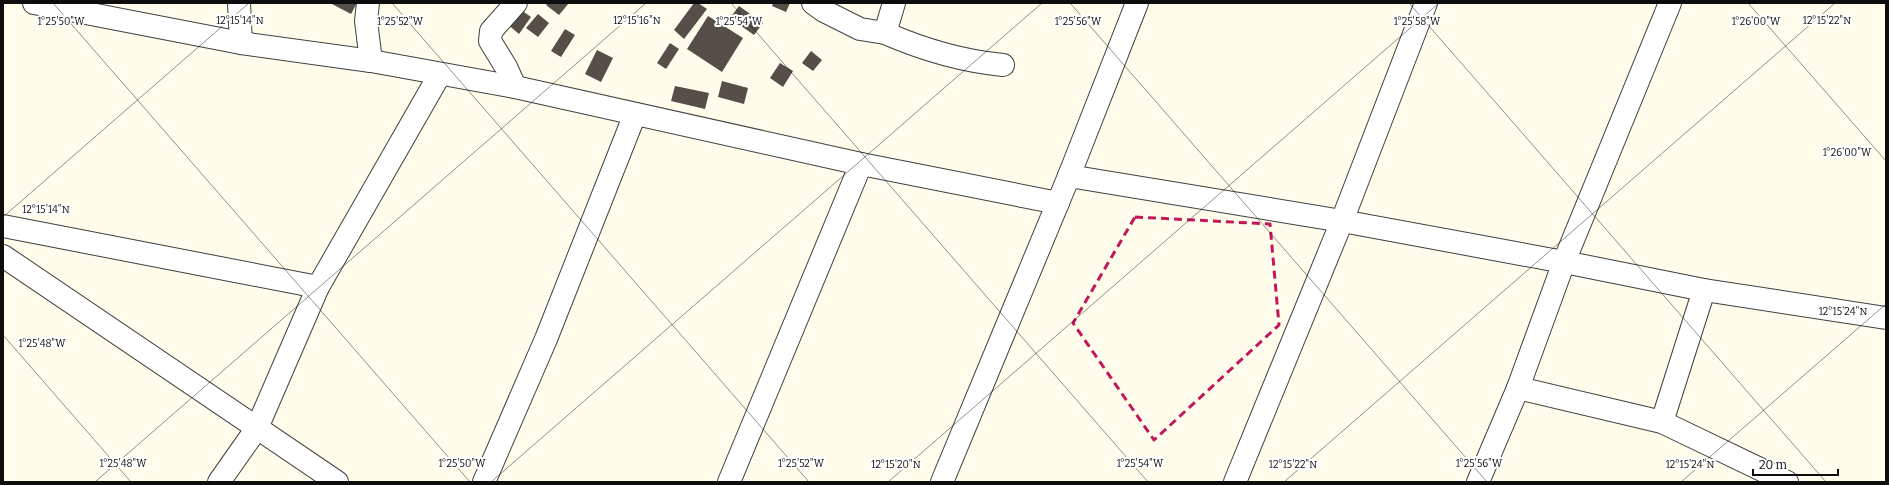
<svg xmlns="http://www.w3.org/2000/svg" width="1889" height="485" viewBox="0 0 1889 485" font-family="Bitter,serif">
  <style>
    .building { fill: #554e49 }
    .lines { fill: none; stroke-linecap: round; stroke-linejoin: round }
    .minor-casing { stroke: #404040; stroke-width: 24 }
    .minor { stroke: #fff; stroke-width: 22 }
    .marked { fill: none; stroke: #c2185b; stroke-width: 3; stroke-dasharray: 8 5; stroke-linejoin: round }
    .ticks { fill: none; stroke: #0d0d0d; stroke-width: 1; stroke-opacity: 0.45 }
    .ticks-label { font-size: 10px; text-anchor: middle; fill: #0d0d0d; stroke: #fff; stroke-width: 4; stroke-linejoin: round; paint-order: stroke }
  </style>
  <rect width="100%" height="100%" fill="#fffcec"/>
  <g class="building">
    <polygon points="330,3 357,3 351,14"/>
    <polygon points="548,3 569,3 559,15 546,5"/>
    <polygon points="694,3 698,3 707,9 684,39 674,30"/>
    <polygon points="773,3 790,3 786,12 772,6"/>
    <polygon points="739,6 763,23 754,35 730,18"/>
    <polygon points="517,7 531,17 519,34 506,23"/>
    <polygon points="538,14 549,23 538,37 526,28"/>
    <polygon points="708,16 743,38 722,72 687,49"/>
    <polygon points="565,29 575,35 561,57 551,51"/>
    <polygon points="670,43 679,49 666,69 657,63"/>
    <polygon points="597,50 613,58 601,82 585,74"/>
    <polygon points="811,51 822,60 813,71 802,63"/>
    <polygon points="780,63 793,71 783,87 770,78"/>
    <polygon points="722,81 748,88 744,104 718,97"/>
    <polygon points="675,86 709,93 705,109 671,101"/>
  </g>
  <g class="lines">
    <defs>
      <g id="minor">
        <polyline points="34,3 241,43 371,61 515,87 861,164 1058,203"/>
        <polyline points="239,3 241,43"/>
        <polyline points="368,3 366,21 371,61"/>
        <polyline points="813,3 824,11 860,29 885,33 894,3"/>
        <path d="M885,33C924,50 961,61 1003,65"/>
        <polyline points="515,87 506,67 490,41 491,31 516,3"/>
        <polyline points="1069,176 1342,221 1564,262 1704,290 1886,318"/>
        <polyline points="3,226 318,287"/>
        <polyline points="3,256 337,482"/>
        <polyline points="1518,388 1662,422 1787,482"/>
        <polyline points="1662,422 1704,290"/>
        <polyline points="219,482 257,428 318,287 440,74"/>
        <polyline points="484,482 546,339 635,114"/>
        <polyline points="729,482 861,164"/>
        <polyline points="942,482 1069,176 1137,3"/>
        <polyline points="1235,482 1342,221 1426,3"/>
        <polyline points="1478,482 1518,388 1564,262 1670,3"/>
      </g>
    </defs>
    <use href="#minor" class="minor-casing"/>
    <use href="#minor" class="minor"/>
  </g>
  <path class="marked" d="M1135,217L1270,224L1279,325L1154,440L1073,323Z"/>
  <path class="ticks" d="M53,3L470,482M392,3L809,482M731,3L1148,482M1070,3L1487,482M1409,3L1826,482M1748,3L1886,161M3,217L249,3M3,335L131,482M95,482L646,3M491,482L1042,3M888,482L1439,3M1284,482L1835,3M1681,482L1886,304"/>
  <g class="ticks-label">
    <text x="240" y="24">12°15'14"N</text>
    <text x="637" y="24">12°15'16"N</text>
    <text x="1827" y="24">12°15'22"N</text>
    <text x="61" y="25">1°25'50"W</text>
    <text x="400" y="25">1°25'52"W</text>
    <text x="739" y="25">1°25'54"W</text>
    <text x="1078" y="25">1°25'56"W</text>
    <text x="1417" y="25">1°25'58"W</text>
    <text x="1756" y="25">1°26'00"W</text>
    <text x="1847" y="156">1°26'00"W</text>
    <text x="46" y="213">12°15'14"N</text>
    <text x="1843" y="315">12°15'24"N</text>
    <text x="42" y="347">1°25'48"W</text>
    <text x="123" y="467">1°25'48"W</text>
    <text x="462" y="467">1°25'50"W</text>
    <text x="801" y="467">1°25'52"W</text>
    <text x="1140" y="467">1°25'54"W</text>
    <text x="1479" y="467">1°25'56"W</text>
    <text x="896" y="468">12°15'20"N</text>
    <text x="1293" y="468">12°15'22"N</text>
    <text x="1690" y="468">12°15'24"N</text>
  </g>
  <rect width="1889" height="485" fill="none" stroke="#0d0d0d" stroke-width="8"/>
  <path d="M1753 469v6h85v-6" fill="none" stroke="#0d0d0d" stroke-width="2"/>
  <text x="1759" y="469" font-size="12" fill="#0d0d0d" stroke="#ffffff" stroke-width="3" paint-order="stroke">20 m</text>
</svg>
